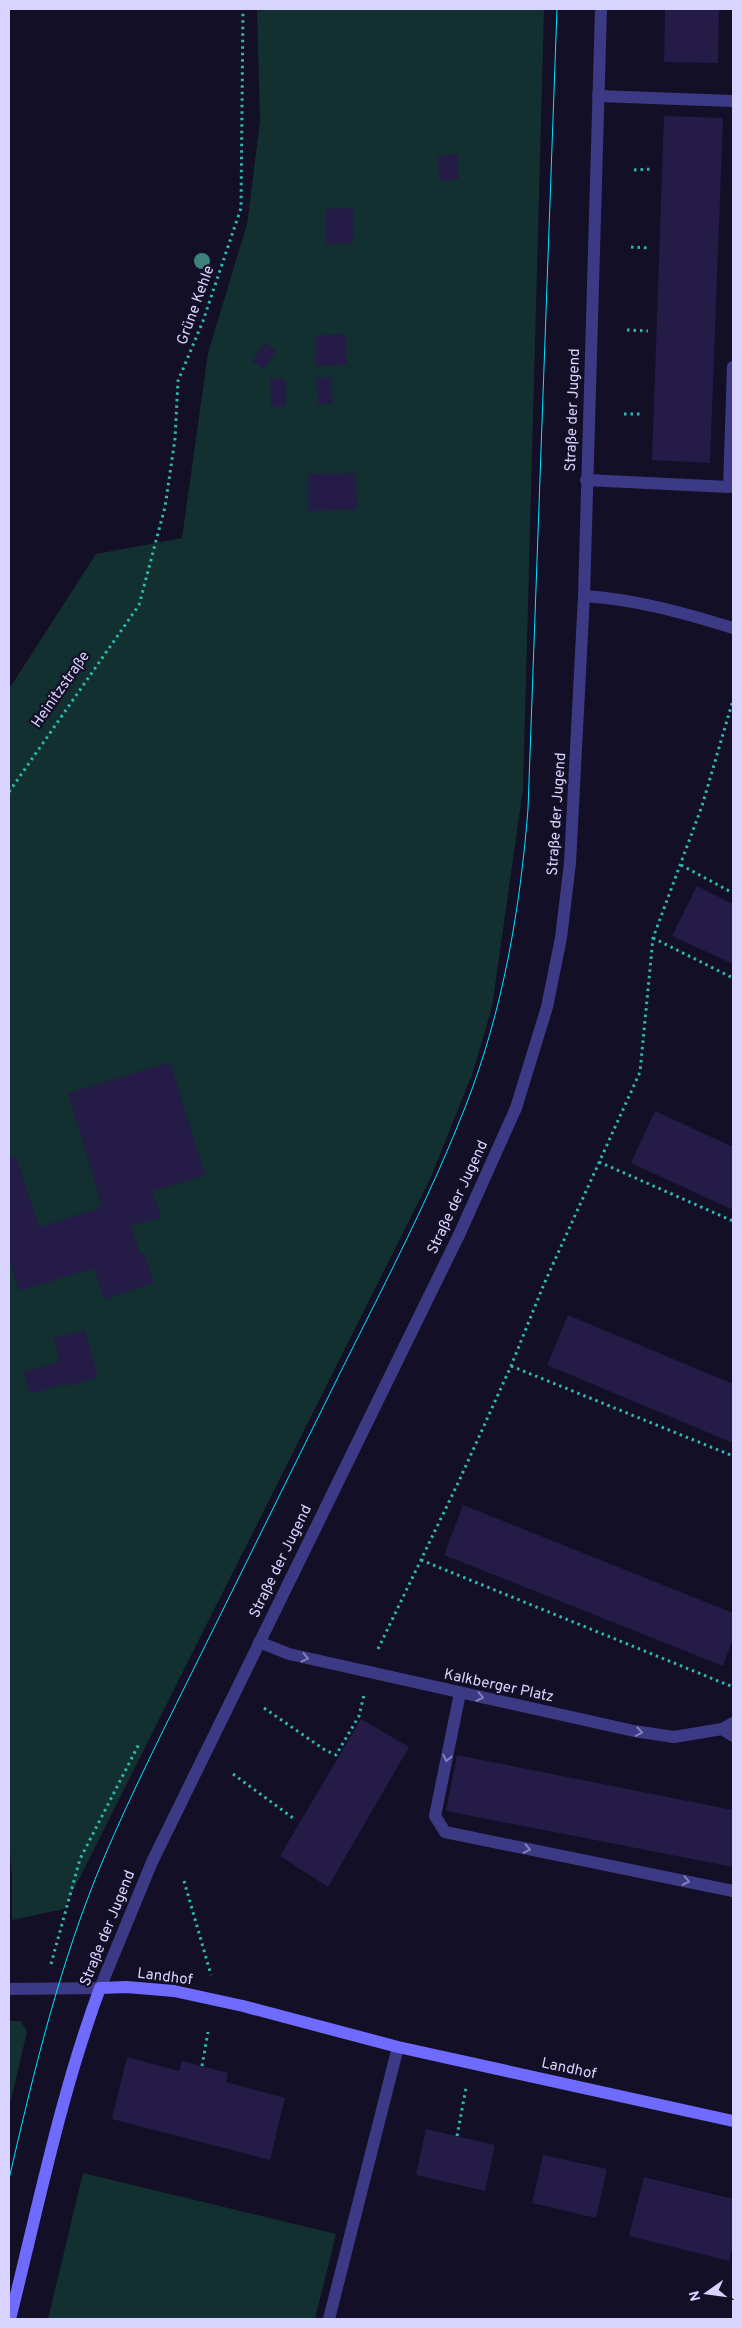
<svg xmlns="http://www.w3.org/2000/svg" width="742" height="2328" viewBox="0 0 742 2328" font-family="Overpass,sans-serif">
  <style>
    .green { fill: #12302f }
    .building { fill: #241b47 }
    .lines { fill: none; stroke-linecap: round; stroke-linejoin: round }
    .path { stroke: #2fb8b0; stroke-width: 3; stroke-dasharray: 2.5 4; stroke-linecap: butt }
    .service { stroke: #3d3a85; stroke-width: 12 }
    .minor { stroke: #3d3a85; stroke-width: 12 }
    .tertiary { stroke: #3d3a85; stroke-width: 12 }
    .secondary { stroke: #6f6bff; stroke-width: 12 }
    .tram { stroke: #00e5ff; stroke-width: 1 }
    .tree { fill: #3d827b }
    .oneway { stroke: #837fbc }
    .labels { text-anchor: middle; stroke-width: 4.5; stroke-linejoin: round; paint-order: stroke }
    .street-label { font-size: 15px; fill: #d9d4ff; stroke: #130f26 }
  </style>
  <rect width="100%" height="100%" fill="#130f26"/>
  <g class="green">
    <polygon points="257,9 544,9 523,789 492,1007 474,1069 431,1177 64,1909 12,1920 12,1876 9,1838 9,689 96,554 182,538 208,353 247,224 260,121"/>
    <polygon points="9,2021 21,2021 27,2032 9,2108"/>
    <polygon points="83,2173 336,2234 315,2319 48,2319"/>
  </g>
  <g class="building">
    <polygon points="665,9 719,9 718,63 664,62"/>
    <polygon points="664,116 723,118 710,463 652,460"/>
    <polygon points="457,154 459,179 439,180 438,156"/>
    <polygon points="353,208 354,243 326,244 325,209"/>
    <polygon points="346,334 347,365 316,366 316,335"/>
    <polygon points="265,343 276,351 264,369 252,361"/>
    <polygon points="331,377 333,403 318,404 316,378"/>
    <polygon points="270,379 285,379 286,406 271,407"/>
    <polygon points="356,473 357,509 308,511 308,474"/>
    <polygon points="697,886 733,904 733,964 672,936"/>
    <polygon points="170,1062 205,1175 153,1191 161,1217 131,1226 140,1253 144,1252 154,1283 104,1299 94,1268 19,1291 9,1258 9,1158 16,1156 39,1227 102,1207 68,1093"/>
    <polygon points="655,1111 733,1147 733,1210 631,1163"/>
    <polygon points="568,1315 733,1384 733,1443 547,1365"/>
    <polygon points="85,1330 98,1377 68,1386 66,1383 30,1394 23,1372 60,1361 53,1338"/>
    <polygon points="463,1505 733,1613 733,1639 723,1666 444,1555"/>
    <polygon points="361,1719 409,1747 328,1887 280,1856"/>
    <polygon points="457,1755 733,1810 733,1867 446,1811"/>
    <polygon points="127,2057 179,2071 182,2061 228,2073 226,2082 285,2098 270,2160 112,2119"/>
    <polygon points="426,2129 495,2145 485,2191 416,2175"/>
    <polygon points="543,2155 607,2169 596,2218 532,2203"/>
    <polygon points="644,2177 733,2199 733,2245 729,2261 629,2236"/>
  </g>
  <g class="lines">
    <g class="path">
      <polyline points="634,170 652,169"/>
      <polyline points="631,247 650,248"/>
      <polyline points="627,330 648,331"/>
      <polyline points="624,414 640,414"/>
      <polyline points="9,792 139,605 165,507 175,439 178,381 203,321 241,208 243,9"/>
      <polyline points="681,865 733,893"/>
      <polyline points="653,938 733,978"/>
      <polyline points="599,1162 733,1221"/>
      <polyline points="511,1366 733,1456"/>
      <polyline points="421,1560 733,1687"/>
      <polyline points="378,1649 459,1481 511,1366 544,1284 640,1072 653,938 702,806 733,700"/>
      <polyline points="264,1708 325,1750 336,1755 359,1716 364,1695"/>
      <polyline points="233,1774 293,1818"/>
      <polyline points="184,1881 211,1975"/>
      <polyline points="51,1964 80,1859 140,1742"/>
      <polyline points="202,2066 208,2032"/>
      <polyline points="457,2136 466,2088"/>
    </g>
    <g class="service">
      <polyline points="598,96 733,101"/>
      <polyline points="586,480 729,487 733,367"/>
      <polyline points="460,1693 435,1816 445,1832 733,1891"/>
      <polyline points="722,1729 733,1736"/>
      <polyline points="329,2319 398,2047"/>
    </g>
    <g class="minor">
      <path d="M584,596C635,599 684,613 733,628"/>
      <polyline points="259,1642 289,1654 634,1731 674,1737 722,1729 733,1723"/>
      <polyline points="9,1989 100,1988"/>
    </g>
    <polyline class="tertiary" points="100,1988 152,1862 459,1235 516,1108 547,1007 561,938 570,863 584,596 601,9"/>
    <path class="secondary" d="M10,2319C38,2208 60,2096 100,1988L126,1987L174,1991L243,2006L398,2047L733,2121"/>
    <path class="tram" d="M9,2179C34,2071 60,1962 103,1860C133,1789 168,1721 202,1652C249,1557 296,1462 343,1367C386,1281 431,1195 466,1105C503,1010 520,910 528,809L557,9"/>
  </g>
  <circle class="tree" cx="202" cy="261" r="8"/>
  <defs><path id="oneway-chevron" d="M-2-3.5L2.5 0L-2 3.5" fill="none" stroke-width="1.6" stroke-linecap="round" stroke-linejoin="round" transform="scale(1.25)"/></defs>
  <g class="oneway">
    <use href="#oneway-chevron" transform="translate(305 1658) rotate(13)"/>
    <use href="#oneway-chevron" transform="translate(480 1697) rotate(12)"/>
    <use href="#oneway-chevron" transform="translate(639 1732) rotate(10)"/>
    <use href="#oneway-chevron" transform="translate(447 1758) rotate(102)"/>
    <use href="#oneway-chevron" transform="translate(527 1849) rotate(12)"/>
    <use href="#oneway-chevron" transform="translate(686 1881) rotate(12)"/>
  </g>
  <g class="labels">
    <g class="street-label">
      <text transform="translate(195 305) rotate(-70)" y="5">Grüne Kehle</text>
      <text transform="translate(572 410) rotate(-88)" y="5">Straße der Jugend</text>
      <text transform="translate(60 689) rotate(-55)" y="5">Heinitzstraße</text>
      <text transform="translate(556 814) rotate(-86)" y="5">Straße der Jugend</text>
      <text transform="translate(457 1197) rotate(-65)" y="5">Straße der Jugend</text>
      <text transform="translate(280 1561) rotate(-64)" y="5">Straße der Jugend</text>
      <text transform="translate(499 1685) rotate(12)" y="5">Kalkberger Platz</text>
      <text transform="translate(107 1928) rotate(-68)" y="5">Straße der Jugend</text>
      <text transform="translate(165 1976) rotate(7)" y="5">Landhof</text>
      <text transform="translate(569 2068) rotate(12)" y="5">Landhof</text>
    </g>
  </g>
  <rect width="742" height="2328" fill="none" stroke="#d9d4ff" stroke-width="20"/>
  <g transform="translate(707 2293) rotate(256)" stroke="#130f26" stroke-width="4" paint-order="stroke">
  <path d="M0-4L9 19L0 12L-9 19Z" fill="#d9d4ff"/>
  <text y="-8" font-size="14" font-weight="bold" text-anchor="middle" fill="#d9d4ff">N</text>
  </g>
</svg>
